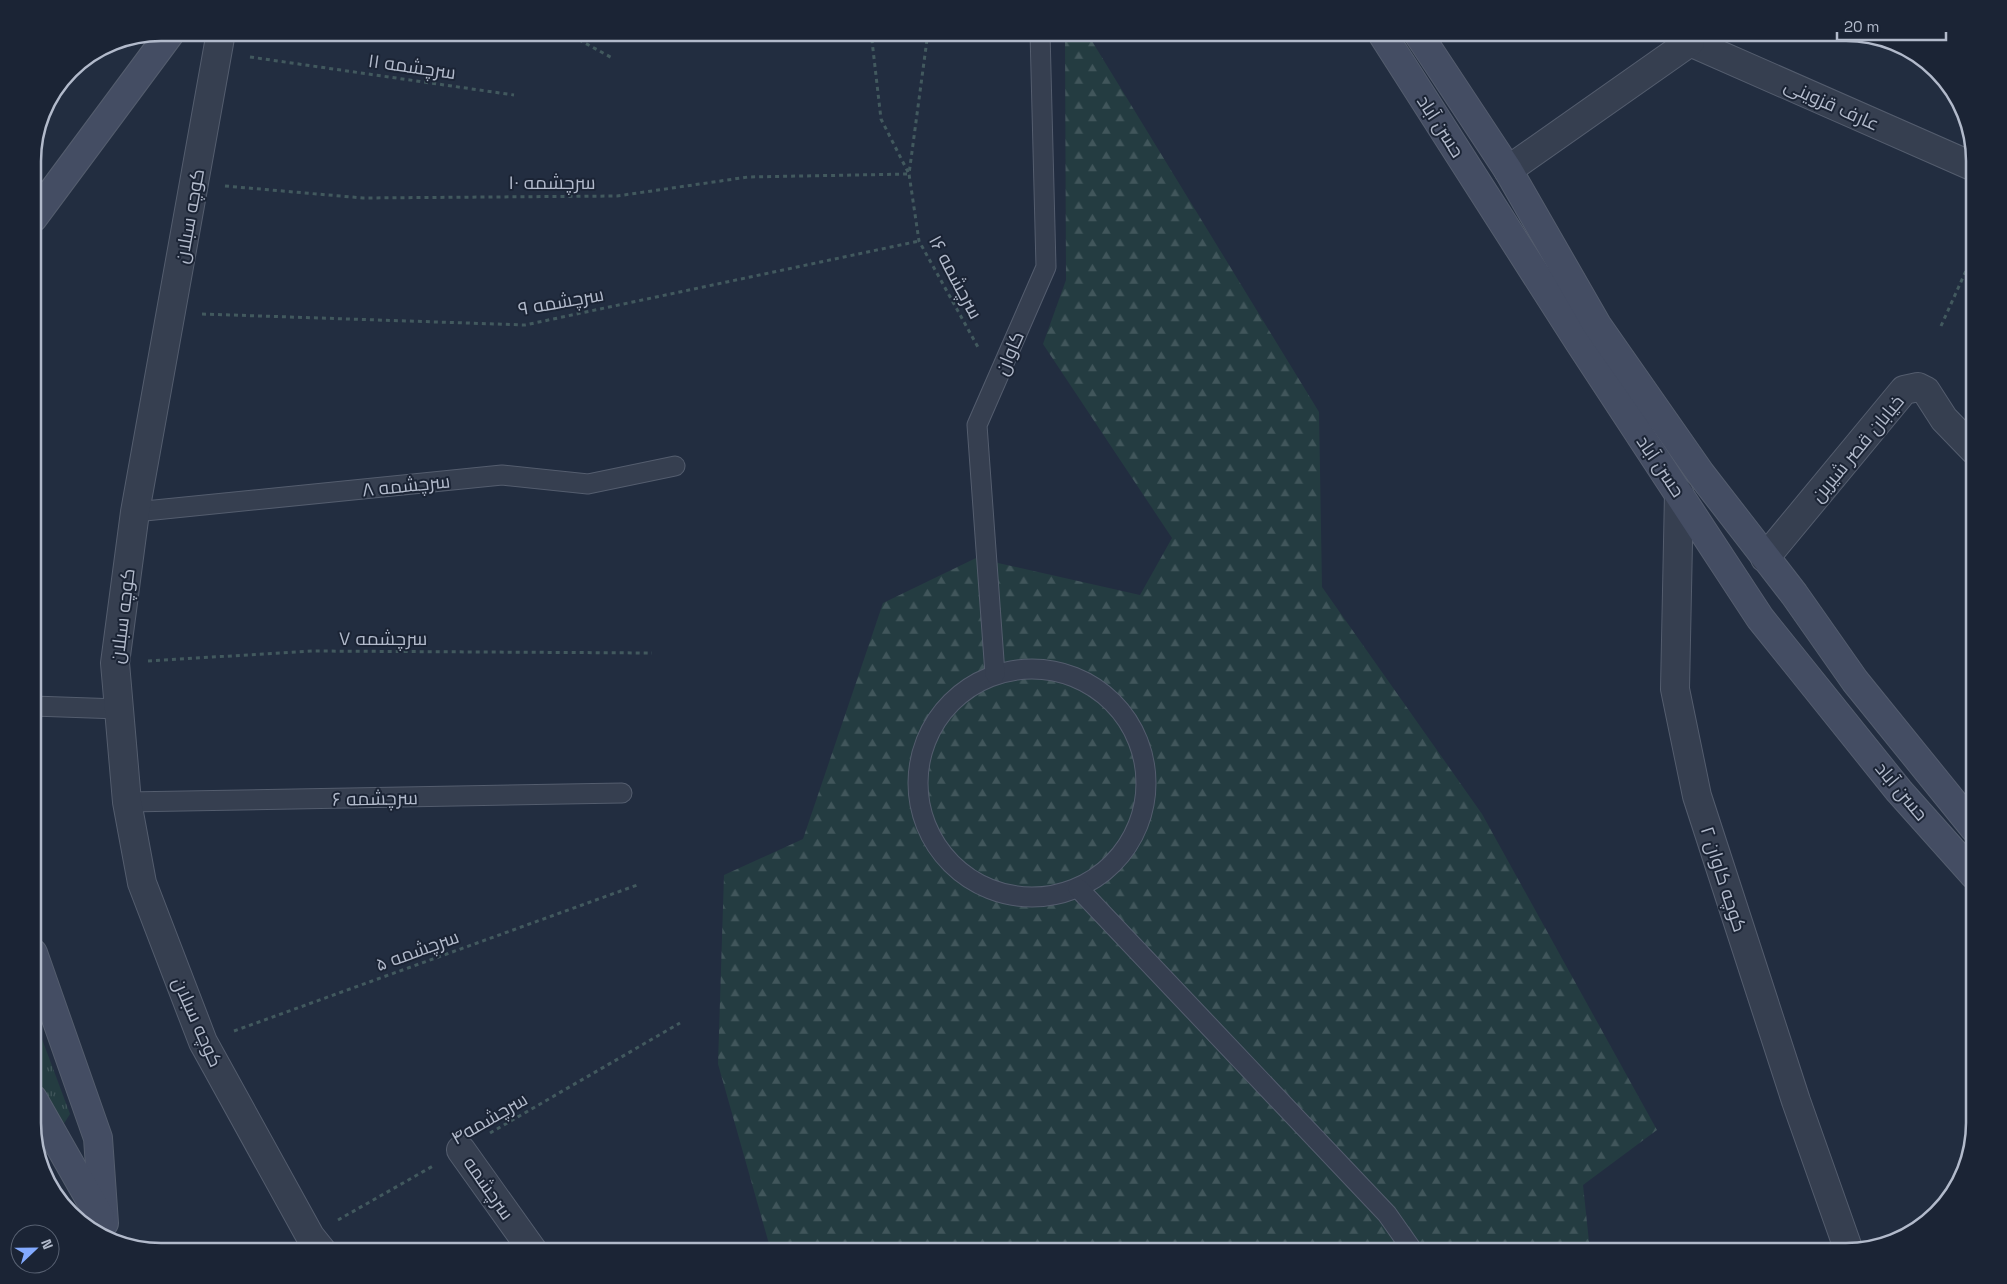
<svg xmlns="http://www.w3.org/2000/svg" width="2007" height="1284" viewBox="0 0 2007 1284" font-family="'Space Grotesk',Cairo,sans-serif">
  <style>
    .grass { fill: url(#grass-tufts) }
    .forest { fill: url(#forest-firs) }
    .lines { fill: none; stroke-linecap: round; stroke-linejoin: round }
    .lane-casing { stroke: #545d6e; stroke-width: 21 }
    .street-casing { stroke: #545d6e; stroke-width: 30 }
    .secondary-casing { stroke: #545d6e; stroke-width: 30 }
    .path { stroke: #42595e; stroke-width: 3; stroke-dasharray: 4 4; stroke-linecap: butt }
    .lane { stroke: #363f50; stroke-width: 19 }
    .street { stroke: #363f50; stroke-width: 28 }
    .secondary { stroke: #444d63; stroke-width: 28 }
    .labels { text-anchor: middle; stroke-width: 4; stroke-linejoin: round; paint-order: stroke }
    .street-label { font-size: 19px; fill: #b2bacb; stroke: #1b2435 }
    .rim { fill: none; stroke: #b2bacb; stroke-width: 2.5 }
  </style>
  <defs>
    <pattern id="grass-tufts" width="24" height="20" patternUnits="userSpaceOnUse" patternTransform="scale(1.25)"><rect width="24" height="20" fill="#243c41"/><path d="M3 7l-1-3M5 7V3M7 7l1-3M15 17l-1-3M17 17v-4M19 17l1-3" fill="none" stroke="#41565b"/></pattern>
    <pattern id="forest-firs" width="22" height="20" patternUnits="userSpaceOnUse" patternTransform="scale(1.25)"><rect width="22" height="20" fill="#243c41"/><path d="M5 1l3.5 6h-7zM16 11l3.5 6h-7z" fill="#41565b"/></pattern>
  </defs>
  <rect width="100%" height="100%" fill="#222d40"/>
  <polygon class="grass" points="33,1015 70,1114 56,1136 33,1081"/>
  <polygon class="forest" points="1065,33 1087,33 1319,412 1322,587 1482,814 1657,1130 1583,1185 1590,1251 771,1251 718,1064 724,875 803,839 883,603 976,558 1140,595 1172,538 1043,344 1066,280"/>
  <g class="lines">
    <defs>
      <g id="lane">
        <polyline points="135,512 502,475 588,484 675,466"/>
        <circle cx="1032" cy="783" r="114"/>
        <polyline points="995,674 977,425 1046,267 1040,32"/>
        <polyline points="33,706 119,709"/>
        <polyline points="127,802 622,793"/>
        <polyline points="1078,888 1387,1214 1413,1251"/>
      </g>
      <g id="street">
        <polyline points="221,32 135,512 115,663 127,802 142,883 203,1042 310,1236 322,1251"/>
        <polyline points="1685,32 1690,42 1974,167"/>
        <polyline points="1508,170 1690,42"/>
        <polyline points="1679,493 1675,689 1697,796 1796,1101 1849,1251"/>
        <polyline points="1765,558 1904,390 1918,387 1926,391 1944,419 1974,450"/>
        <polyline points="461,1150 533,1251"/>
      </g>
      <g id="secondary">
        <polyline points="1381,32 1579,342 1760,618 1899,791 1974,875"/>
        <polyline points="1417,32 1508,170 1597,325 1701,474 1794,594 1855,681 1974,828"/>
        <polyline points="33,218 171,32"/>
        <polyline points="33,953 98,1138 104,1223"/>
        <polyline points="33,1099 100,1217"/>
      </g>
    </defs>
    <use href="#lane" class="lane-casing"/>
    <use href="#street" class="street-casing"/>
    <use href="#secondary" class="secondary-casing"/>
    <g class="path">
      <polyline points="565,32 614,59"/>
      <polyline points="928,32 909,174 919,241 979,349"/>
      <polyline points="250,57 514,95"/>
      <polyline points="225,186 363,198 617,196 748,177 909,174 881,119 871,32"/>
      <polyline points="202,314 525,325 919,241"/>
      <polyline points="1941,326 1974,253"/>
      <polyline points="148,661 312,651 652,653"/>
      <polyline points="234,1031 640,884"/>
      <polyline points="490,1133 680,1023"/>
      <polyline points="338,1220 433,1166"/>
    </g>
    <use href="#lane" class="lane"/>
    <use href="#street" class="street"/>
    <use href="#secondary" class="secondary"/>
  </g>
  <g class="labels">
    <g class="street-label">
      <text transform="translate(412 66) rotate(8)" y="7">سرچشمه ۱۱</text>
      <text transform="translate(1832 104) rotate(24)" y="7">عارف قزوینی</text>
      <text transform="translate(1441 126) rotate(57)" y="7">حسن آباد</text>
      <text x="552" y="189">سرچشمه ۱۰</text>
      <text transform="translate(189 216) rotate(-80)" y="7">کوچه سبلان</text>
      <text transform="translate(956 277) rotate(62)" y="7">۱۶ سرچشمه</text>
      <text transform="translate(561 301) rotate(-10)" y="7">سرچشمه ۹</text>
      <text transform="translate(1009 353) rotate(-67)" y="7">کاوان</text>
      <text transform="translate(1857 448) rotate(-50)" y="7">خیابان قصر شیرین</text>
      <text transform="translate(1661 466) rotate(56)" y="7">حسن آباد</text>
      <text transform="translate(406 485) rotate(-6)" y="7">سرچشمه ۸</text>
      <text transform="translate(122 616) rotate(-83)" y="7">کوچه سبلان</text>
      <text x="383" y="645">سرچشمه ۷</text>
      <text transform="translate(1902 791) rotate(50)" y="7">حسن آباد</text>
      <text transform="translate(375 798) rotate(-1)" y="7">سرچشمه ۶</text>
      <text transform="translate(1724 879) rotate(72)" y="7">کوچه کاوان ۲</text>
      <text transform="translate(417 950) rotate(-20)" y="7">سرچشمه ۵</text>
      <text transform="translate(198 1022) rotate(66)" y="7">کوچه سبلان</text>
      <text transform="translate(489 1118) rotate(-30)" y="7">سرچشمه۴</text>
      <text transform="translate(489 1188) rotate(55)" y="7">سرچشمه</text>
    </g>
  </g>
  <path d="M0 0H2007V1284H0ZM161 41H1846A120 120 0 0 1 1966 161V1123A120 120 0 0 1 1846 1243H161A120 120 0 0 1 41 1123V161A120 120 0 0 1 161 41Z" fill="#1b2435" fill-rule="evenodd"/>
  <path class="rim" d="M161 41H1846A120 120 0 0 1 1966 161V1123A120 120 0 0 1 1846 1243H161A120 120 0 0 1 41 1123V161A120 120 0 0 1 161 41Z"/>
  <g transform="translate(35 1249) rotate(68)"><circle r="24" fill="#1b2435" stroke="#576071"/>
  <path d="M0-4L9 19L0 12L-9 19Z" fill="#83aaff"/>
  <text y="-8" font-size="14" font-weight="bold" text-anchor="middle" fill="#b2bacb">N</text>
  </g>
  <path d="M1837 32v8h109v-8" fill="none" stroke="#b2bacb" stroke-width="2.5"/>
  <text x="1844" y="32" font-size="15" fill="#b2bacb" stroke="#1b2435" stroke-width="4" paint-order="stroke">20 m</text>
</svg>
